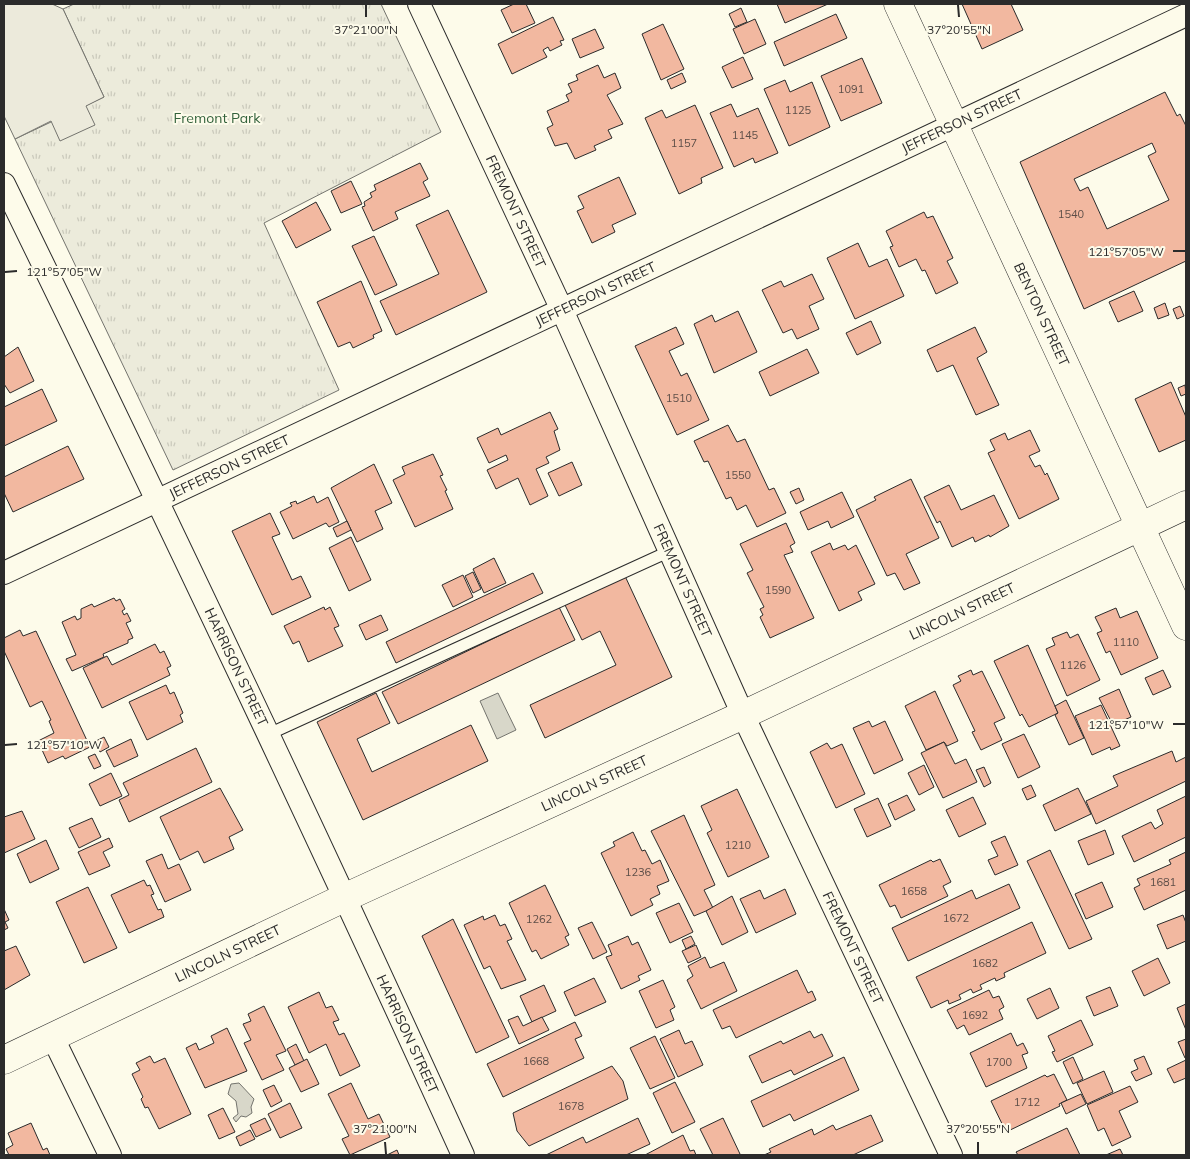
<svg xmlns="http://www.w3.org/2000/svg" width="1190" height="1159" viewBox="0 0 1190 1159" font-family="Mulish,sans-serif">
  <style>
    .park { fill: url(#park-tufts); stroke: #74746e }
    .parking { fill: #eceadb; stroke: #74746e }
    .water { fill: #d8d7c9; stroke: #74746e }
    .building { fill: #f2b8a0; stroke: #2b2b2b; fill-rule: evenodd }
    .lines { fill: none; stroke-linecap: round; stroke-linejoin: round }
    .service-casing { stroke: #2b2b2b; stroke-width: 13 }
    .minor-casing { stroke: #2b2b2b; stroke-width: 24 }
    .secondary-casing { stroke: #2b2b2b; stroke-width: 29 }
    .service { stroke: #fdfbea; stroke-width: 11 }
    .minor { stroke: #fdfbea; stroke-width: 22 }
    .secondary { stroke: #fdfbea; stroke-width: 28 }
    .ticks { fill: none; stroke: #2b2b2b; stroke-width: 2 }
    .labels { text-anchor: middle; stroke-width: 4; stroke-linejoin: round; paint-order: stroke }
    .number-label { font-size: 11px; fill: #5d4e48 }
    .park-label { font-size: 14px; fill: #34623c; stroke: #fdfbea }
    .street-label { font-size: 14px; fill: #2b2b2b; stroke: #fdfbea }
    .ticks-label { font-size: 12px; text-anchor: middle; fill: #2b2b2b; stroke: #fdfbea; stroke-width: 4; stroke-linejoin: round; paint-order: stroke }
  </style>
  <defs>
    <pattern id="park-tufts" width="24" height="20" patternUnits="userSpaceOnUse" patternTransform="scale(1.25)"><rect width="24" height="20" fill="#ecebdb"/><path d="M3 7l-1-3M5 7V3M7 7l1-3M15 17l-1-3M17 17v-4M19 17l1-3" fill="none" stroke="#cbcabc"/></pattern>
  </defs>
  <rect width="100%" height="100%" fill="#fdfbea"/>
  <polygon class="park" points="74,4 381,4 441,132 264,223 339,390 173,470 15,139 104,97 63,9"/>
  <polygon class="parking" points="4,4 52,4 63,9 104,97 86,106 95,125 60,141 51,121 15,139 4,116"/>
  <g class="water">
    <polygon points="498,693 516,730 497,739 480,701"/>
    <polygon points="239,1083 254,1099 251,1107 252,1113 246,1117 241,1116 236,1122 233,1118 238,1114 236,1101 228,1094 231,1084"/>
  </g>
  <g class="building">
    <polygon points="514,4 526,4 535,23 512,33 501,10"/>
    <polygon points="777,4 828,4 785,23"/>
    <polygon points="962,4 1011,4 1023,30 982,49"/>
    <polygon points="741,8 747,22 735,27 729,14"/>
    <polygon points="836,14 847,38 784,66 774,42"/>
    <polygon points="553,17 564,40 560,41 562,45 550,51 548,47 543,50 547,57 512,74 498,44"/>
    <polygon points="755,19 766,44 744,54 733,29"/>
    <polygon points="663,24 684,69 661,80 642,34"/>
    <polygon points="595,29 604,48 580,58 572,39"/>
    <polygon points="743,57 753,79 732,88 722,67"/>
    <polygon points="862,58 882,103 841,121 821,76"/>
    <polygon points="598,65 604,78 615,73 621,88 607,95 623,124 608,130 612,138 594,146 596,150 575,159 567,143 555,146 547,128 553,125 547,111 569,101 566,95 572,92 568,84 578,80 576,75"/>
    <polygon points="682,73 686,82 671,89 667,80"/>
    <polygon points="785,80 790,92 812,82 830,127 789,146 764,89"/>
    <path d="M1165,92L1177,116L1180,114L1186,126V261L1084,309L1020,162ZM1152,143L1156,152L1148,156L1169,200L1107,229L1088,187L1080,191L1074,179Z"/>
    <polygon points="731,104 737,117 758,108 778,153 755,163 753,158 734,167 710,113"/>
    <polygon points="695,105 723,168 701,178 702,183 679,194 645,118 662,110 666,118"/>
    <polygon points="420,163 428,179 423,182 430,196 395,212 398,219 373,231 362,207 365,206 364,202 372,197 370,193 376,190 374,185"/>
    <polygon points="619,177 636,214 612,225 615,232 592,243 577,211 584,208 578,196"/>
    <polygon points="351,181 362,204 341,213 331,191"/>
    <polygon points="316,202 331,230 296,248 282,221"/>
    <polygon points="448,210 487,292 396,335 380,301 439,274 416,225"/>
    <polygon points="924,212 927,218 933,216 953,258 947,261 958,283 936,294 925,270 922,271 916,259 899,267 890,247 893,246 886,231"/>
    <polygon points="374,236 397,285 375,295 352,246"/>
    <polygon points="858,243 869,267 887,259 904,296 855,319 827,258"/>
    <polygon points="812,274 824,299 809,306 819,329 797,339 792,329 783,333 762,290 781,281 784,287"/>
    <polygon points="361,281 382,331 373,335 374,338 353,348 350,342 338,347 317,302"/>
    <polygon points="1134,291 1143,311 1118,322 1109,302"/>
    <polygon points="1165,303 1169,315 1158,319 1154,308"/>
    <polygon points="1180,306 1184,316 1177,319 1173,309"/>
    <polygon points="738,311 757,352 714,373 694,324 712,315 715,322"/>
    <polygon points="871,321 881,343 857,355 846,333"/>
    <polygon points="676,327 684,344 669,351 681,376 687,373 709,420 677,435 635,346"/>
    <polygon points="975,327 987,352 977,358 999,405 976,415 953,365 937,372 927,350"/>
    <polygon points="18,347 34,381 10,393 4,384 4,357"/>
    <polygon points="807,349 819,373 770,396 759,372"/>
    <polygon points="1171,382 1186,417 1186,440 1159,452 1135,399"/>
    <polygon points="1185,385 1186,394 1181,396 1178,388"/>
    <polygon points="42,389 57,421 4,446 4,407"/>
    <polygon points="550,412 558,429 554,431 560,450 546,457 549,463 536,469 548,496 530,505 518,478 496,489 487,470 508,460 506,455 489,463 477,438 498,428 501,435"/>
    <polygon points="728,425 737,442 745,439 769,490 774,488 786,513 757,527 746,505 737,510 731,497 726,499 708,461 704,462 694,441"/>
    <polygon points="1030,430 1040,451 1029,456 1035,467 1040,465 1045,475 1047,473 1059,499 1019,519 988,453 995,450 990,440 1005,433 1008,440"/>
    <polygon points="68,446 84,479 13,512 4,493 4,477"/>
    <polygon points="433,454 443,475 440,476 447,490 445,491 453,509 415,527 393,480 405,474 402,467"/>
    <polygon points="572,462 582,485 559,496 548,473"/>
    <polygon points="374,464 392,503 375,511 383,529 357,542 331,488"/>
    <polygon points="911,479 939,538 906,554 920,583 904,590 895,573 887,576 856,510 876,500 874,497"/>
    <polygon points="949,485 961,510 994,495 1009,526 990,537 989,535 975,542 973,537 952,547 940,521 937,523 924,497"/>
    <polygon points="799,488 804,500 796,504 790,492"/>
    <polygon points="842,492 854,517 831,528 828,521 808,530 800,512"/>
    <polygon points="314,496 317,503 328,497 339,522 329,527 326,523 293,539 280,512 292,506 290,503 296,501 297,504"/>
    <polygon points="270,513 280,534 272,537 292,580 301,576 311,597 272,615 232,531"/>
    <polygon points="347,521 351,530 337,537 333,528"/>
    <polygon points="786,523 795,543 790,546 793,552 784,555 814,618 770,638 760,617 763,615 760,609 764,607 747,573 753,570 740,544"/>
    <polygon points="351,537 371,580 349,591 329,548"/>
    <polygon points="830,543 833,550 845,545 848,550 856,545 875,584 858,592 862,600 839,611 811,552"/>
    <polygon points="494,558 506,583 484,593 473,569"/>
    <polygon points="473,572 481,589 473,593 465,576"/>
    <polygon points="533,573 543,593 396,663 386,642"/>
    <polygon points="463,575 473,597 453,607 442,585"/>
    <polygon points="625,576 672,677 545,738 530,705 616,665 600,631 582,640 565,605"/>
    <polygon points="114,598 116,601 120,599 125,609 122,611 124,615 127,613 131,621 126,623 133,638 128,640 128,643 103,654 104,657 72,671 66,659 76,655 62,622 75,616 77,620 81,618 81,609 92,604 94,607"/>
    <polygon points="324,607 325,610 330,607 339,626 334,628 343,646 308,662 299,641 293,644 284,626"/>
    <polygon points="559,607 575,640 398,724 382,692"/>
    <polygon points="1116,608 1120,618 1137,611 1158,658 1121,675 1110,651 1106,653 1097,633 1102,631 1095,617"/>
    <polygon points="381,615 388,630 366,640 359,625"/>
    <polygon points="20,630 23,636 36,631 90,747 65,759 63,756 48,763 38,741 54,733 49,721 51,720 42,701 30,707 4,651 4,638"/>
    <polygon points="1067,632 1070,638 1078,634 1100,680 1067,696 1046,649 1055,645 1052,638"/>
    <polygon points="155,644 160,653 164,651 171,666 167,668 170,675 102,708 83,668 107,656 112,665"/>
    <polygon points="1028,645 1058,713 1029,727 1022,714 1020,716 994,661"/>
    <polygon points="971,670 973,675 982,671 1005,718 994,723 1002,740 981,750 972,732 975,731 953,685 961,681 958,676"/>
    <polygon points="1163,670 1171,687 1153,695 1145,678"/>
    <polygon points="166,685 170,694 174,692 183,713 180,715 183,722 147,740 129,702"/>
    <polygon points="1119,689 1131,717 1113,725 1099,698"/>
    <polygon points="935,691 958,741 947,746 944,742 926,750 905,706"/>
    <polygon points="376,693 390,723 357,739 372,772 471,725 488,761 363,820 317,722"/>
    <polygon points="1066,700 1084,738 1069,745 1055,715 1058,713 1055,706"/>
    <polygon points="1101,705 1120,746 1111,750 1110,747 1092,755 1075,716"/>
    <polygon points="869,721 872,727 885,721 903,760 874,774 853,728"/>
    <polygon points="1024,734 1040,767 1018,778 1002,744"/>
    <polygon points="104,737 109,747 100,752 96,741"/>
    <polygon points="131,739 138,756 114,767 106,751"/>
    <polygon points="944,742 955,764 966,759 977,782 943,798 921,753"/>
    <polygon points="827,743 831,749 842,744 865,794 836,808 810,752"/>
    <polygon points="196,748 212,782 129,822 119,800 129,795 123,783"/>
    <polygon points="1172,751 1176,762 1186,757 1186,781 1096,824 1086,801 1118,786 1113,776"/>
    <polygon points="95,754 101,766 94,769 88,757"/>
    <polygon points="924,765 934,787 919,795 908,773"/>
    <polygon points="984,767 991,783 984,787 976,770"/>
    <polygon points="111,773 122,796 100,806 89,784"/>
    <polygon points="1031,785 1036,796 1027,800 1022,789"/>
    <polygon points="220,788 243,830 229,837 234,849 204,863 198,851 180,860 160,817"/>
    <polygon points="1078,788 1091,814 1055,831 1043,805"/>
    <polygon points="737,789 769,857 728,877 707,833 712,830 701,806"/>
    <polygon points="907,795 915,810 895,820 888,804"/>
    <polygon points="1186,796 1186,837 1134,862 1122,836 1151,822 1155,829 1163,824 1157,810"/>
    <polygon points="973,797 986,824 959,837 946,810"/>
    <polygon points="878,798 891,826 867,837 854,809"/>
    <polygon points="22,811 35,839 4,853 4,817"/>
    <polygon points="684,815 715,885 704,890 713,908 694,916 651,831"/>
    <polygon points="92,818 101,837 79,848 69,828"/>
    <polygon points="1105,830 1114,854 1088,865 1078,841"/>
    <polygon points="633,832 642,851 645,850 652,864 660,860 669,881 657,886 660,894 650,899 653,905 631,916 601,853 615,846 613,842"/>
    <polygon points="1005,836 1018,865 995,875 988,860 998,856 991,842"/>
    <polygon points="109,838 113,847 103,852 110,866 89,875 78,852"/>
    <polygon points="46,840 59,869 30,883 17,854"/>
    <polygon points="1050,850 1092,939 1069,949 1027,861"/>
    <polygon points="1186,852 1186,890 1144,910 1134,888 1140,885 1137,879 1171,864 1169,860"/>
    <polygon points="162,854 168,869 179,864 191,890 165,902 146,861"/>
    <polygon points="940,859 951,882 943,886 948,896 901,918 895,905 890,907 879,885 931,860 933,862"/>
    <polygon points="144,880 147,886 150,885 154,894 151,895 158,910 161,909 164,917 129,933 111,895"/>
    <polygon points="1102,882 1113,907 1086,919 1075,894"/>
    <polygon points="1009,884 1020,908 908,961 892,928 972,890 976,899"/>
    <polygon points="545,885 569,935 565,937 569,945 541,959 536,950 532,952 509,903"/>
    <polygon points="88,887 117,948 84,963 56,902"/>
    <polygon points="785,889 796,914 756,933 740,899 760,890 764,899"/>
    <polygon points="732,896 748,932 722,945 706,911"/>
    <polygon points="679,903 693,932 670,943 656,913"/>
    <polygon points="4,909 9,920 5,922 8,928 4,930"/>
    <polygon points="495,915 500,926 505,924 512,939 507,941 526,980 501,989 490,966 484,969 464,925 483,916 484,920"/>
    <polygon points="1183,915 1186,923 1186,941 1167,949 1157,925"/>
    <polygon points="453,919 509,1037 476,1053 422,936"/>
    <polygon points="592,922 607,952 593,959 578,928"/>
    <polygon points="1032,922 1046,953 1004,973 1005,977 996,981 995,978 980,985 982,989 973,993 971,989 959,995 961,999 949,1004 948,1000 931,1008 916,977"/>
    <polygon points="628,936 632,945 638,942 651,970 638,976 640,980 621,989 606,957 612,955 608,945"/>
    <polygon points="691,936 695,944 686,949 682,940"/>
    <polygon points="696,945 701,957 688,963 682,951"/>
    <polygon points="16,946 30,975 4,990 4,951"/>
    <polygon points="705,957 710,968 724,962 737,991 701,1009 687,980 693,976 688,966"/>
    <polygon points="1158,958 1170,983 1144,996 1132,971"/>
    <polygon points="797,970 808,993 812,991 816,1000 736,1038 730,1026 722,1029 713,1010"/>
    <polygon points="594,978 606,1002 575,1016 564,992"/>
    <polygon points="663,980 675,1007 670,1010 674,1020 656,1028 639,991"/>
    <polygon points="544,985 556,1011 532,1022 520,996"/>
    <polygon points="1110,987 1118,1006 1094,1016 1086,997"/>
    <polygon points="1050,988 1059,1008 1037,1019 1027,999"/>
    <polygon points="989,990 993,998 999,996 1004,1007 999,1010 1003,1019 969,1035 964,1025 957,1029 947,1010"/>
    <polygon points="319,992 326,1008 332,1006 339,1020 333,1022 339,1035 344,1033 360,1066 340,1076 326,1044 309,1053 288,1007"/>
    <polygon points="1186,1004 1186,1030 1177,1008"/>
    <polygon points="264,1006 286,1051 276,1055 284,1070 262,1080 244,1043 251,1040 243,1024 251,1021 248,1014"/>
    <polygon points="518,1016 523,1026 542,1017 549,1030 519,1044 508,1020"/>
    <polygon points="1081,1020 1093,1045 1057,1062 1052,1052 1055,1051 1048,1036"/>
    <polygon points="575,1022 582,1036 575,1039 584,1058 503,1097 487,1064"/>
    <polygon points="227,1028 247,1071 205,1088 186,1048 196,1043 199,1050 214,1043 211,1036"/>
    <polygon points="679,1030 685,1044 692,1041 703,1065 678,1077 660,1039"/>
    <polygon points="810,1031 814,1038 822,1034 833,1056 794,1075 791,1070 762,1083 749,1056 781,1041 783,1044"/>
    <polygon points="1011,1033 1017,1046 1023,1043 1028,1053 1022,1055 1027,1068 986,1087 970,1053"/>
    <polygon points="655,1036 675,1078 650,1089 630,1048"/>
    <polygon points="1186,1039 1186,1057 1185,1058 1178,1042"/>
    <polygon points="296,1044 304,1061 295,1065 287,1049"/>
    <polygon points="150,1056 154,1063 165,1058 191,1114 159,1129 148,1107 145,1108 141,1099 143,1097 132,1074 140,1070 136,1063"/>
    <polygon points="1144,1056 1152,1074 1136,1081 1131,1072 1138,1069 1134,1060"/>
    <polygon points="844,1057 859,1090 794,1121 790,1114 763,1127 751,1101"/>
    <polygon points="1073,1057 1083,1079 1073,1084 1063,1062"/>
    <polygon points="307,1059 319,1084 301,1092 289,1068"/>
    <polygon points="1186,1060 1186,1078 1174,1083 1167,1069"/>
    <polygon points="612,1066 623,1081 628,1099 529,1146 517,1131 513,1113"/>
    <polygon points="1104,1071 1113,1092 1087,1104 1077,1083"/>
    <polygon points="1054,1074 1067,1100 1059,1104 1060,1106 1006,1132 991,1101 1045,1075 1047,1077"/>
    <polygon points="675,1082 695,1122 672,1133 653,1093"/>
    <polygon points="351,1083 368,1119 379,1114 390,1137 350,1155 342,1139 349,1136 328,1094"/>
    <polygon points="274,1085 282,1101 271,1107 263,1090"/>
    <polygon points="1130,1086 1138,1102 1119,1111 1131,1137 1112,1146 1104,1128 1098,1131 1087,1105"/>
    <polygon points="1081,1094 1086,1104 1066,1114 1061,1103"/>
    <polygon points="290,1103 302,1128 280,1138 268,1114"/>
    <polygon points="223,1108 235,1132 219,1139 208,1115"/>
    <polygon points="871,1115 883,1141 853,1155 764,1155 771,1152 769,1149 812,1129 814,1135 833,1125 836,1130"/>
    <polygon points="265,1118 271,1130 256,1137 250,1125"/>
    <polygon points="638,1118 650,1144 626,1155 546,1155 583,1137 586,1143"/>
    <polygon points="723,1118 740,1154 738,1155 713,1155 700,1129"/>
    <polygon points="31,1123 43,1150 47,1148 50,1155 9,1155 6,1149 13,1145 8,1133"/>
    <polygon points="1067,1128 1080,1155 1018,1155 1016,1152"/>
    <polygon points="250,1130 255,1139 240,1146 236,1137"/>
    <polygon points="683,1135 690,1151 694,1150 696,1155 645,1155"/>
    <polygon points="1120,1149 1123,1155 1106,1155"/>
    <polygon points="397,1150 399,1155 387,1155"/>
  </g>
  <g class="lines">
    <defs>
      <polyline id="service" points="269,734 670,551"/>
      <g id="minor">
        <path id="s1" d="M419,4L562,310L743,715L951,1155"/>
        <path id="s2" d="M4,184C161,506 315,829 463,1155"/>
        <path id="s3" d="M4,573L1186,15"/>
        <polyline points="53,1038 110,1155"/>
      </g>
      <g id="secondary">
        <path id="s4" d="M898,4L1186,626"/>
        <path id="s5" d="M4,1060L346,897L743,715L1186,505"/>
      </g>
    </defs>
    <use href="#service" class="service-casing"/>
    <use href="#minor" class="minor-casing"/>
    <use href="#secondary" class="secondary-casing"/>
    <use href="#service" class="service"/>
    <use href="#minor" class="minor"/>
    <use href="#secondary" class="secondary"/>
  </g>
  <path class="ticks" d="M366,5V17M958,5L959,17M1173,251H1185M5,272L17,271M1173,724H1185M5,745L17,744M385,1142L386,1154M978,1142V1154"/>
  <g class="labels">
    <g class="number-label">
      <text x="851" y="93">1091</text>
      <text x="798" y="114">1125</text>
      <text x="745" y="139">1145</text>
      <text x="684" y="147">1157</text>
      <text x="1071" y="218">1540</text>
      <text x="679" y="402">1510</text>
      <text x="738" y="479">1550</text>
      <text x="778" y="594">1590</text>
      <text x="1126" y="646">1110</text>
      <text x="1073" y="669">1126</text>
      <text x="738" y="849">1210</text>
      <text x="638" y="876">1236</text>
      <text x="1163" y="886">1681</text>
      <text x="914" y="895">1658</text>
      <text x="956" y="922">1672</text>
      <text x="539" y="923">1262</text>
      <text x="985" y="967">1682</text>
      <text x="975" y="1019">1692</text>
      <text x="536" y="1065">1668</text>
      <text x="999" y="1066">1700</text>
      <text x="1027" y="1106">1712</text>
      <text x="571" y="1110">1678</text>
    </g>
    <g class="park-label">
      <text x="217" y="123">Fremont Park</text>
    </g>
    <g class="street-label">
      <text dy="5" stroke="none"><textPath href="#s3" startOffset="1059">JEFFERSON STREET</textPath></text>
      <text dy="5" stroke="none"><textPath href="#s1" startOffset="229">FREMONT STREET</textPath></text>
      <text dy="5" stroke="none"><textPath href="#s3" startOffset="654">JEFFERSON STREET</textPath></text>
      <text dy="5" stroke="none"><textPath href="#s4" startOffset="342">BENTON STREET</textPath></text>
      <text dy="5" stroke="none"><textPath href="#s3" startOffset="249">JEFFERSON STREET</textPath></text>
      <text dy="5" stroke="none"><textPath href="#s1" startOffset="634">FREMONT STREET</textPath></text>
      <text dy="5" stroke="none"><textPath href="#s5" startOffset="1058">LINCOLN STREET</textPath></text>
      <text dy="5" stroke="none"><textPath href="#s2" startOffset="536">HARRISON STREET</textPath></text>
      <text dy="5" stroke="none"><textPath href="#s5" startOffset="652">LINCOLN STREET</textPath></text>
      <text dy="5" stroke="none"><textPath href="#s1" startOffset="1039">FREMONT STREET</textPath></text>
      <text dy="5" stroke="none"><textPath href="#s5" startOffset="248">LINCOLN STREET</textPath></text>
      <text dy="5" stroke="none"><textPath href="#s2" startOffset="941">HARRISON STREET</textPath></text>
    </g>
  </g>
  <g class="ticks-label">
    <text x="366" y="34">37°21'00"N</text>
    <text x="959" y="34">37°20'55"N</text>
    <text x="1126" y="256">121°57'05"W</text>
    <text x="64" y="276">121°57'05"W</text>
    <text x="1126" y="729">121°57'10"W</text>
    <text x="64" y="749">121°57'10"W</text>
    <text x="385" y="1133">37°21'00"N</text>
    <text x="978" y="1133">37°20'55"N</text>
  </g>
  <rect width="1190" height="1159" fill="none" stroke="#2b2b2b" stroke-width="10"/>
</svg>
